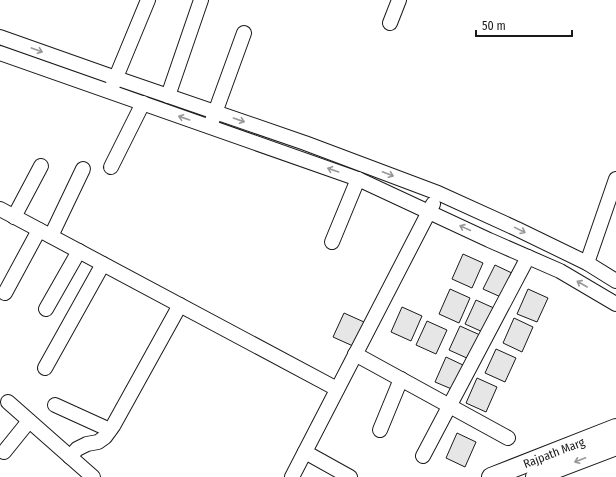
<svg xmlns="http://www.w3.org/2000/svg" width="616" height="477" viewBox="0 0 616 477" font-family="'Fira Sans Condensed',sans-serif">
  <style>
    .building { fill: #e6e6e6; stroke: #1a1a1a }
    .lines { fill: none; stroke-linecap: round; stroke-linejoin: round }
    .minor-casing { stroke: #1a1a1a; stroke-width: 16 }
    .major-casing { stroke: #1a1a1a; stroke-width: 20 }
    .minor { stroke: #fff; stroke-width: 14 }
    .major { stroke: #fff; stroke-width: 18 }
    .oneway { stroke: #989898 }
    .labels { text-anchor: middle; stroke-width: 3; stroke-linejoin: round; paint-order: stroke }
    .street-label { font-size: 12px; fill: #1a1a1a; stroke: #fff }
  </style>
  <rect width="100%" height="100%" fill="#fff"/>
  <g class="building">
    <polygon points="463,254 483,263 472,288 452,279"/>
    <polygon points="495,265 514,274 503,298 483,289"/>
    <polygon points="450,289 470,298 459,323 439,314"/>
    <polygon points="528,289 548,298 537,322 517,314"/>
    <polygon points="476,300 496,309 485,333 465,324"/>
    <polygon points="402,307 422,316 411,341 391,332"/>
    <polygon points="344,313 364,322 353,346 333,337"/>
    <polygon points="514,318 533,327 522,352 503,343"/>
    <polygon points="427,321 447,330 436,354 416,345"/>
    <polygon points="460,326 480,335 469,359 449,350"/>
    <polygon points="496,349 516,358 505,382 485,373"/>
    <polygon points="446,357 465,366 454,390 435,382"/>
    <polygon points="477,378 497,387 486,412 466,403"/>
    <polygon points="457,433 476,442 465,467 446,458"/>
  </g>
  <g class="lines">
    <defs>
      <g id="minor">
        <polyline points="390,23 399,0"/>
        <polyline points="0,37 116,78 305,143 438,193 517,229 587,263 616,281"/>
        <polyline points="0,53 358,179 489,240 560,271 616,304"/>
        <polyline points="112,87 148,0"/>
        <polyline points="168,96 201,0"/>
        <polyline points="212,121 244,33"/>
        <polyline points="111,167 143,103"/>
        <polyline points="0,209 337,389"/>
        <polyline points="14,217 41,166"/>
        <polyline points="51,236 83,169"/>
        <polyline points="332,242 358,179"/>
        <polyline points="587,263 616,179"/>
        <polyline points="5,293 39,230"/>
        <polyline points="46,309 79,251"/>
        <polyline points="355,354 508,438"/>
        <polyline points="45,368 103,264"/>
        <polyline points="8,402 93,477"/>
        <polyline points="55,405 110,430"/>
        <polyline points="380,430 401,379"/>
        <polyline points="4,452 29,421"/>
        <polyline points="305,452 350,477"/>
        <polyline points="423,456 528,257"/>
        <polyline points="70,457 77,449 87,444 98,442 105,437 113,426 180,305"/>
        <polyline points="292,477 433,204"/>
      </g>
      <g id="major">
        <polyline points="491,477 616,428"/>
        <polyline points="535,477 616,446"/>
      </g>
    </defs>
    <use href="#minor" class="minor-casing"/>
    <use href="#major" class="major-casing"/>
    <use href="#minor" class="minor"/>
    <use href="#major" class="major"/>
  </g>
  <defs><path id="oneway-shaft" d="M-6 0H5M1.5-3L5.5 0L1.5 3" fill="none" stroke-width="1.6" stroke-linecap="round" stroke-linejoin="round"/></defs>
  <g class="oneway">
    <use href="#oneway-shaft" transform="translate(37 50) rotate(20)"/>
    <use href="#oneway-shaft" transform="translate(184 118) rotate(-161)"/>
    <use href="#oneway-shaft" transform="translate(239 120) rotate(19)"/>
    <use href="#oneway-shaft" transform="translate(333 170) rotate(-161)"/>
    <use href="#oneway-shaft" transform="translate(388 174) rotate(21)"/>
    <use href="#oneway-shaft" transform="translate(465 228) rotate(-155)"/>
    <use href="#oneway-shaft" transform="translate(520 230) rotate(26)"/>
    <use href="#oneway-shaft" transform="translate(582 284) rotate(-150)"/>
    <use href="#oneway-shaft" transform="translate(580 460) rotate(159)"/>
  </g>
  <g class="labels">
    <g class="street-label">
      <text transform="translate(554 453) rotate(-21)" y="4">Rajpath Marg</text>
    </g>
  </g>
  <path d="M476 30v6h96v-6" fill="none" stroke="#1a1a1a" stroke-width="2"/>
  <text x="482" y="30" font-size="12" fill="#1a1a1a" stroke="#ffffff" stroke-width="3" paint-order="stroke">50 m</text>
</svg>
